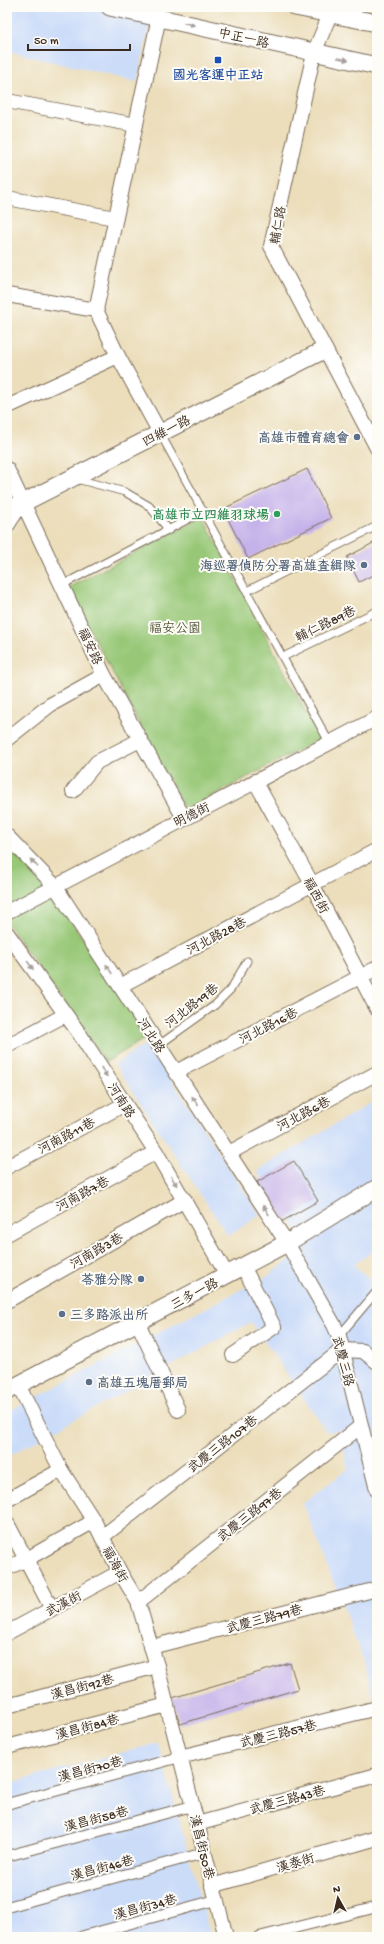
<svg xmlns="http://www.w3.org/2000/svg" width="384" height="1944" viewBox="0 0 384 1944" font-family="'Gochi Hand','LXGW WenKai TC',sans-serif">
  <style>
    .built { fill: #cbdcf9 }
    .green { fill: #98c877; stroke: #6a794a }
    .building { fill: #c5b2ea }
    .lines { fill: none; stroke-linecap: round; stroke-linejoin: round }
    .service-casing { stroke: #796955; stroke-width: 9 }
    .pedestrian-casing { stroke: #796955; stroke-width: 12 }
    .minor-casing { stroke: #796955; stroke-width: 16 }
    .tertiary-casing { stroke: #796955; stroke-width: 19 }
    .service { stroke: #fff; stroke-width: 7 }
    .pedestrian { stroke: #fff; stroke-width: 10 }
    .minor { stroke: #fff; stroke-width: 14 }
    .tertiary { stroke: #fff; stroke-width: 17 }
    .oneway { fill: #a79f9a }
    .transit-dot { fill: #1a4fb4; stroke: #fdfcf7; stroke-width: 1.5 }
    .service-dot { fill: #5c6f8a; stroke: #fdfcf7; stroke-width: 1.5 }
    .leisure-dot { fill: #2e9e5b; stroke: #fdfcf7; stroke-width: 1.5 }
    .labels { text-anchor: middle; stroke-width: 4; stroke-linejoin: round; paint-order: stroke }
    .street-label { font-size: 13px; fill: #3b2a1e; stroke: #fdfcf7 }
    .transit-label { font-size: 13px; font-weight: bold; fill: #164399; stroke: #fdfcf7 }
    .service-label { font-size: 13px; font-weight: bold; fill: #4e5e75; stroke: #fdfcf7; text-anchor: end }
    .leisure-label { font-size: 13px; font-weight: bold; fill: #27864d; stroke: #fdfcf7; text-anchor: end }
    .park-label { font-size: 13px; fill: #575939; stroke: #fdfcf7 }
  </style>
  <rect width="100%" height="100%" fill="#fdfcf7"/>
  <filter id="ink" filterUnits="userSpaceOnUse"><feTurbulence type="fractalNoise" baseFrequency=".025" numOctaves="2"/><feDisplacementMap in="SourceGraphic" scale="8" xChannelSelector="R" yChannelSelector="G"/><feConvolveMatrix kernelMatrix="1 2 1 2 8 2 1 2 1" color-interpolation-filters="sRGB"/></filter>
  <filter id="wash" filterUnits="userSpaceOnUse"><feTurbulence type="fractalNoise" baseFrequency=".012" numOctaves="4" result="noise"/><feDisplacementMap in="SourceGraphic" scale="16" xChannelSelector="R" yChannelSelector="G"/><feGaussianBlur stdDeviation="0.9" result="paint"/><feColorMatrix in="noise" values="0 0 0 0 0 0 0 0 0 0 0 0 0 0 0 0 0 1.4 0 .05"/><feComposite in="paint" operator="in"/></filter>
  <g filter="url(#wash)">
    <rect width="100%" height="100%" fill="#ecdebb"/>
    <g class="built">
      <polygon points="7,7 153,7 137,82 7,51"/>
      <polygon points="147,1043 260,1215 228,1236 115,1064"/>
      <polygon points="377,1099 377,1248 354,1265 377,1286 377,1311 369,1319 377,1326 377,1367 370,1374 377,1383 377,1712 364,1662 303,1503 348,1469 340,1430 327,1432 251,1322 7,1457 7,1412 269,1275 308,1246 257,1171"/>
      <polygon points="158,1743 211,1937 7,1937 7,1784"/>
    </g>
    <g class="green">
      <polygon points="203,517 320,739 185,810 68,588"/>
      <polygon points="7,844 47,886 149,1036 106,1062 7,923"/>
    </g>
    <g id="blocks">
      <g class="building">
        <polygon points="307,469 331,518 248,559 223,509"/>
        <polygon points="377,541 377,573 359,582 347,557"/>
        <polygon points="294,1161 318,1201 281,1222 257,1182"/>
        <polygon points="290,1663 298,1689 180,1724 172,1698"/>
      </g>
    </g>
  </g>
  <g filter="url(#ink)">
    <use href="#blocks" fill-opacity="0" stroke="#796955" stroke-width="1"/>
    <g class="lines">
      <defs>
        <g id="service">
          <polyline points="160,433 329,742"/>
          <polyline points="77,479 125,492 149,506 169,530"/>
          <polyline points="62,585 204,511"/>
          <polyline points="247,591 377,526"/>
          <polyline points="283,657 377,611"/>
          <polyline points="159,1045 215,1005 231,989 247,961"/>
          <polyline points="339,1336 377,1291"/>
        </g>
        <g id="pedestrian">
          <polyline points="7,1804 180,1757"/>
          <polyline points="7,1856 192,1806"/>
          <polyline points="7,1907 204,1853"/>
          <polyline points="80,1937 216,1900"/>
          <polyline points="259,1937 377,1907"/>
        </g>
        <g id="minor">
          <polyline points="333,7 314,53 271,246 377,448"/>
          <polyline points="159,17 96,310 118,356 160,433"/>
          <polyline points="7,101 136,125"/>
          <polyline points="7,198 115,218"/>
          <polyline points="7,295 96,310"/>
          <polyline points="7,407 118,356"/>
          <polyline points="7,469 104,675 184,818"/>
          <polyline points="7,526 22,503"/>
          <polyline points="7,739 50,705 104,675"/>
          <polyline points="255,781 312,884 377,1009"/>
          <polyline points="73,791 97,762 140,740"/>
          <polyline points="7,836 55,886 287,1243 334,1325 339,1336 377,1490"/>
          <polyline points="7,912 377,718"/>
          <polyline points="7,933 79,1033 156,1152 227,1275"/>
          <polyline points="120,986 377,850"/>
          <polyline points="7,1046 65,1015"/>
          <polyline points="176,1072 377,968"/>
          <polyline points="229,1153 377,1073"/>
          <polyline points="7,1167 125,1104"/>
          <polyline points="7,1234 156,1152"/>
          <polyline points="7,1301 185,1200"/>
          <polyline points="138,1323 178,1410"/>
          <polyline points="233,1355 274,1327 243,1266"/>
          <polyline points="18,1385 61,1470 94,1521 120,1572 138,1602 157,1666 226,1937"/>
          <polyline points="7,1500 61,1470"/>
          <polyline points="7,1523 52,1609"/>
          <polyline points="102,1537 342,1350 363,1351 377,1362"/>
          <polyline points="7,1568 27,1559 94,1521"/>
          <polyline points="138,1602 361,1426"/>
          <polyline points="7,1633 120,1572"/>
          <polyline points="151,1647 377,1589"/>
          <polyline points="7,1706 157,1666"/>
          <polyline points="7,1747 167,1705"/>
          <polyline points="180,1757 377,1708"/>
          <polyline points="197,1824 377,1775"/>
          <polyline points="212,1886 377,1838"/>
        </g>
        <g id="tertiary">
          <polyline points="110,7 377,66"/>
          <polyline points="295,7 377,23"/>
          <polyline points="7,511 324,350"/>
          <polyline points="7,1391 287,1243 377,1188"/>
        </g>
      </defs>
      <use href="#service" class="service-casing"/>
      <use href="#pedestrian" class="pedestrian-casing"/>
      <use href="#minor" class="minor-casing"/>
      <use href="#tertiary" class="tertiary-casing"/>
      <use href="#service" class="service"/>
      <use href="#pedestrian" class="pedestrian"/>
      <use href="#minor" class="minor"/>
      <use href="#tertiary" class="tertiary"/>
    </g>
    <defs><path id="oneway-solid" d="M-6-.8H1V-3.2L6.5 0L1 3.2V.8H-6Z"/></defs>
    <g class="oneway">
      <use href="#oneway-solid" transform="translate(189 24) rotate(13)"/>
      <use href="#oneway-solid" transform="translate(343 59) rotate(12)"/>
      <use href="#oneway-solid" transform="translate(34 863) rotate(-134)"/>
      <use href="#oneway-solid" transform="translate(30 965) rotate(55)"/>
      <use href="#oneway-solid" transform="translate(109 969) rotate(-123)"/>
      <use href="#oneway-solid" transform="translate(104 1072) rotate(57)"/>
      <use href="#oneway-solid" transform="translate(195 1101) rotate(-123)"/>
      <use href="#oneway-solid" transform="translate(174 1181) rotate(59)"/>
      <use href="#oneway-solid" transform="translate(266 1210) rotate(-123)"/>
    </g>
  </g>
  <rect class="transit-dot" x="214" y="56" width="8" height="8" rx="2"/>
  <g class="service-dot">
    <circle cx="357" cy="437" r="4"/>
    <circle cx="364" cy="565" r="4"/>
    <circle cx="141" cy="1279" r="4"/>
    <circle cx="62" cy="1314" r="4"/>
    <circle cx="89" cy="1382" r="4"/>
  </g>
  <circle class="leisure-dot" cx="277" cy="514" r="4"/>
  <g class="labels">
    <g class="street-label">
      <text transform="translate(244 37) rotate(13)" y="5">中正一路</text>
      <text transform="translate(277 225) rotate(-80)" y="5">輔仁路</text>
      <text transform="translate(166 430) rotate(-27)" y="5">四維一路</text>
      <text transform="translate(325 623) rotate(-26)" y="5">輔仁路89巷</text>
      <text transform="translate(91 646) rotate(65)" y="5">福安路</text>
      <text transform="translate(191 814) rotate(-27)" y="5">明德街</text>
      <text transform="translate(317 895) rotate(62)" y="5">福西街</text>
      <text transform="translate(216 935) rotate(-28)" y="5">河北路28巷</text>
      <text transform="translate(191 1005) rotate(-38)" y="5">河北路19巷</text>
      <text transform="translate(268 1025) rotate(-27)" y="5">河北路16巷</text>
      <text transform="translate(152 1035) rotate(57)" y="5">河北路</text>
      <text transform="translate(122 1100) rotate(57)" y="5">河南路</text>
      <text transform="translate(303 1113) rotate(-28)" y="5">河北路6巷</text>
      <text transform="translate(66 1135) rotate(-28)" y="5">河南路11巷</text>
      <text transform="translate(82 1193) rotate(-29)" y="5">河南路7巷</text>
      <text transform="translate(96 1250) rotate(-30)" y="5">河南路3巷</text>
      <text transform="translate(194 1293) rotate(-28)" y="5">三多一路</text>
      <text transform="translate(344 1361) rotate(75)" y="5">武慶三路</text>
      <text transform="translate(222 1443) rotate(-38)" y="5">武慶三路107巷</text>
      <text transform="translate(249 1514) rotate(-38)" y="5">武慶三路97巷</text>
      <text transform="translate(116 1564) rotate(61)" y="5">福海街</text>
      <text transform="translate(63 1603) rotate(-28)" y="5">武漢街</text>
      <text transform="translate(264 1618) rotate(-15)" y="5">武慶三路79巷</text>
      <text transform="translate(82 1686) rotate(-15)" y="5">漢昌街92巷</text>
      <text transform="translate(87 1726) rotate(-15)" y="5">漢昌街84巷</text>
      <text transform="translate(278 1733) rotate(-14)" y="5">武慶三路57巷</text>
      <text transform="translate(90 1768) rotate(-15)" y="5">漢昌街70巷</text>
      <text transform="translate(287 1799) rotate(-15)" y="5">武慶三路43巷</text>
      <text transform="translate(96 1818) rotate(-15)" y="5">漢昌街58巷</text>
      <text transform="translate(203 1847) rotate(76)" y="5">漢昌街50巷</text>
      <text transform="translate(295 1862) rotate(-16)" y="5">漢泰街</text>
      <text transform="translate(102 1867) rotate(-15)" y="5">漢昌街46巷</text>
      <text transform="translate(145 1906) rotate(-15)" y="5">漢昌街34巷</text>
    </g>
    <g class="transit-label">
      <text x="218" y="79">國光客運中正站</text>
    </g>
    <g class="service-label">
      <text x="349" y="442">高雄市體育總會</text>
      <text x="356" y="570">海巡署偵防分署高雄查緝隊</text>
      <text x="133" y="1284">苓雅分隊</text>
      <text x="70" y="1319" text-anchor="start">三多路派出所</text>
      <text x="97" y="1387" text-anchor="start">高雄五塊厝郵局</text>
    </g>
    <g class="leisure-label">
      <text x="269" y="519">高雄市立四維羽球場</text>
    </g>
    <g class="park-label">
      <text x="175" y="632">福安公園</text>
    </g>
  </g>
  <rect width="384" height="1944" fill="none" stroke="#fdfcf7" stroke-width="24"/>
  <g transform="translate(338 1898) rotate(352)" stroke="#fdfcf7" stroke-width="3" paint-order="stroke">
  <path d="M0-3L7 15L0 10L-7 15Z" fill="#3b2a1e"/>
  <text y="-6" font-size="11" font-weight="bold" text-anchor="middle" fill="#3b2a1e">N</text>
  </g>
  <path d="M28 44v6h102v-6" fill="none" stroke="#3b2a1e" stroke-width="2"/>
  <text x="34" y="44" font-size="12" fill="#3b2a1e" stroke="#fdfcf7" stroke-width="3" paint-order="stroke">50 m</text>
</svg>
